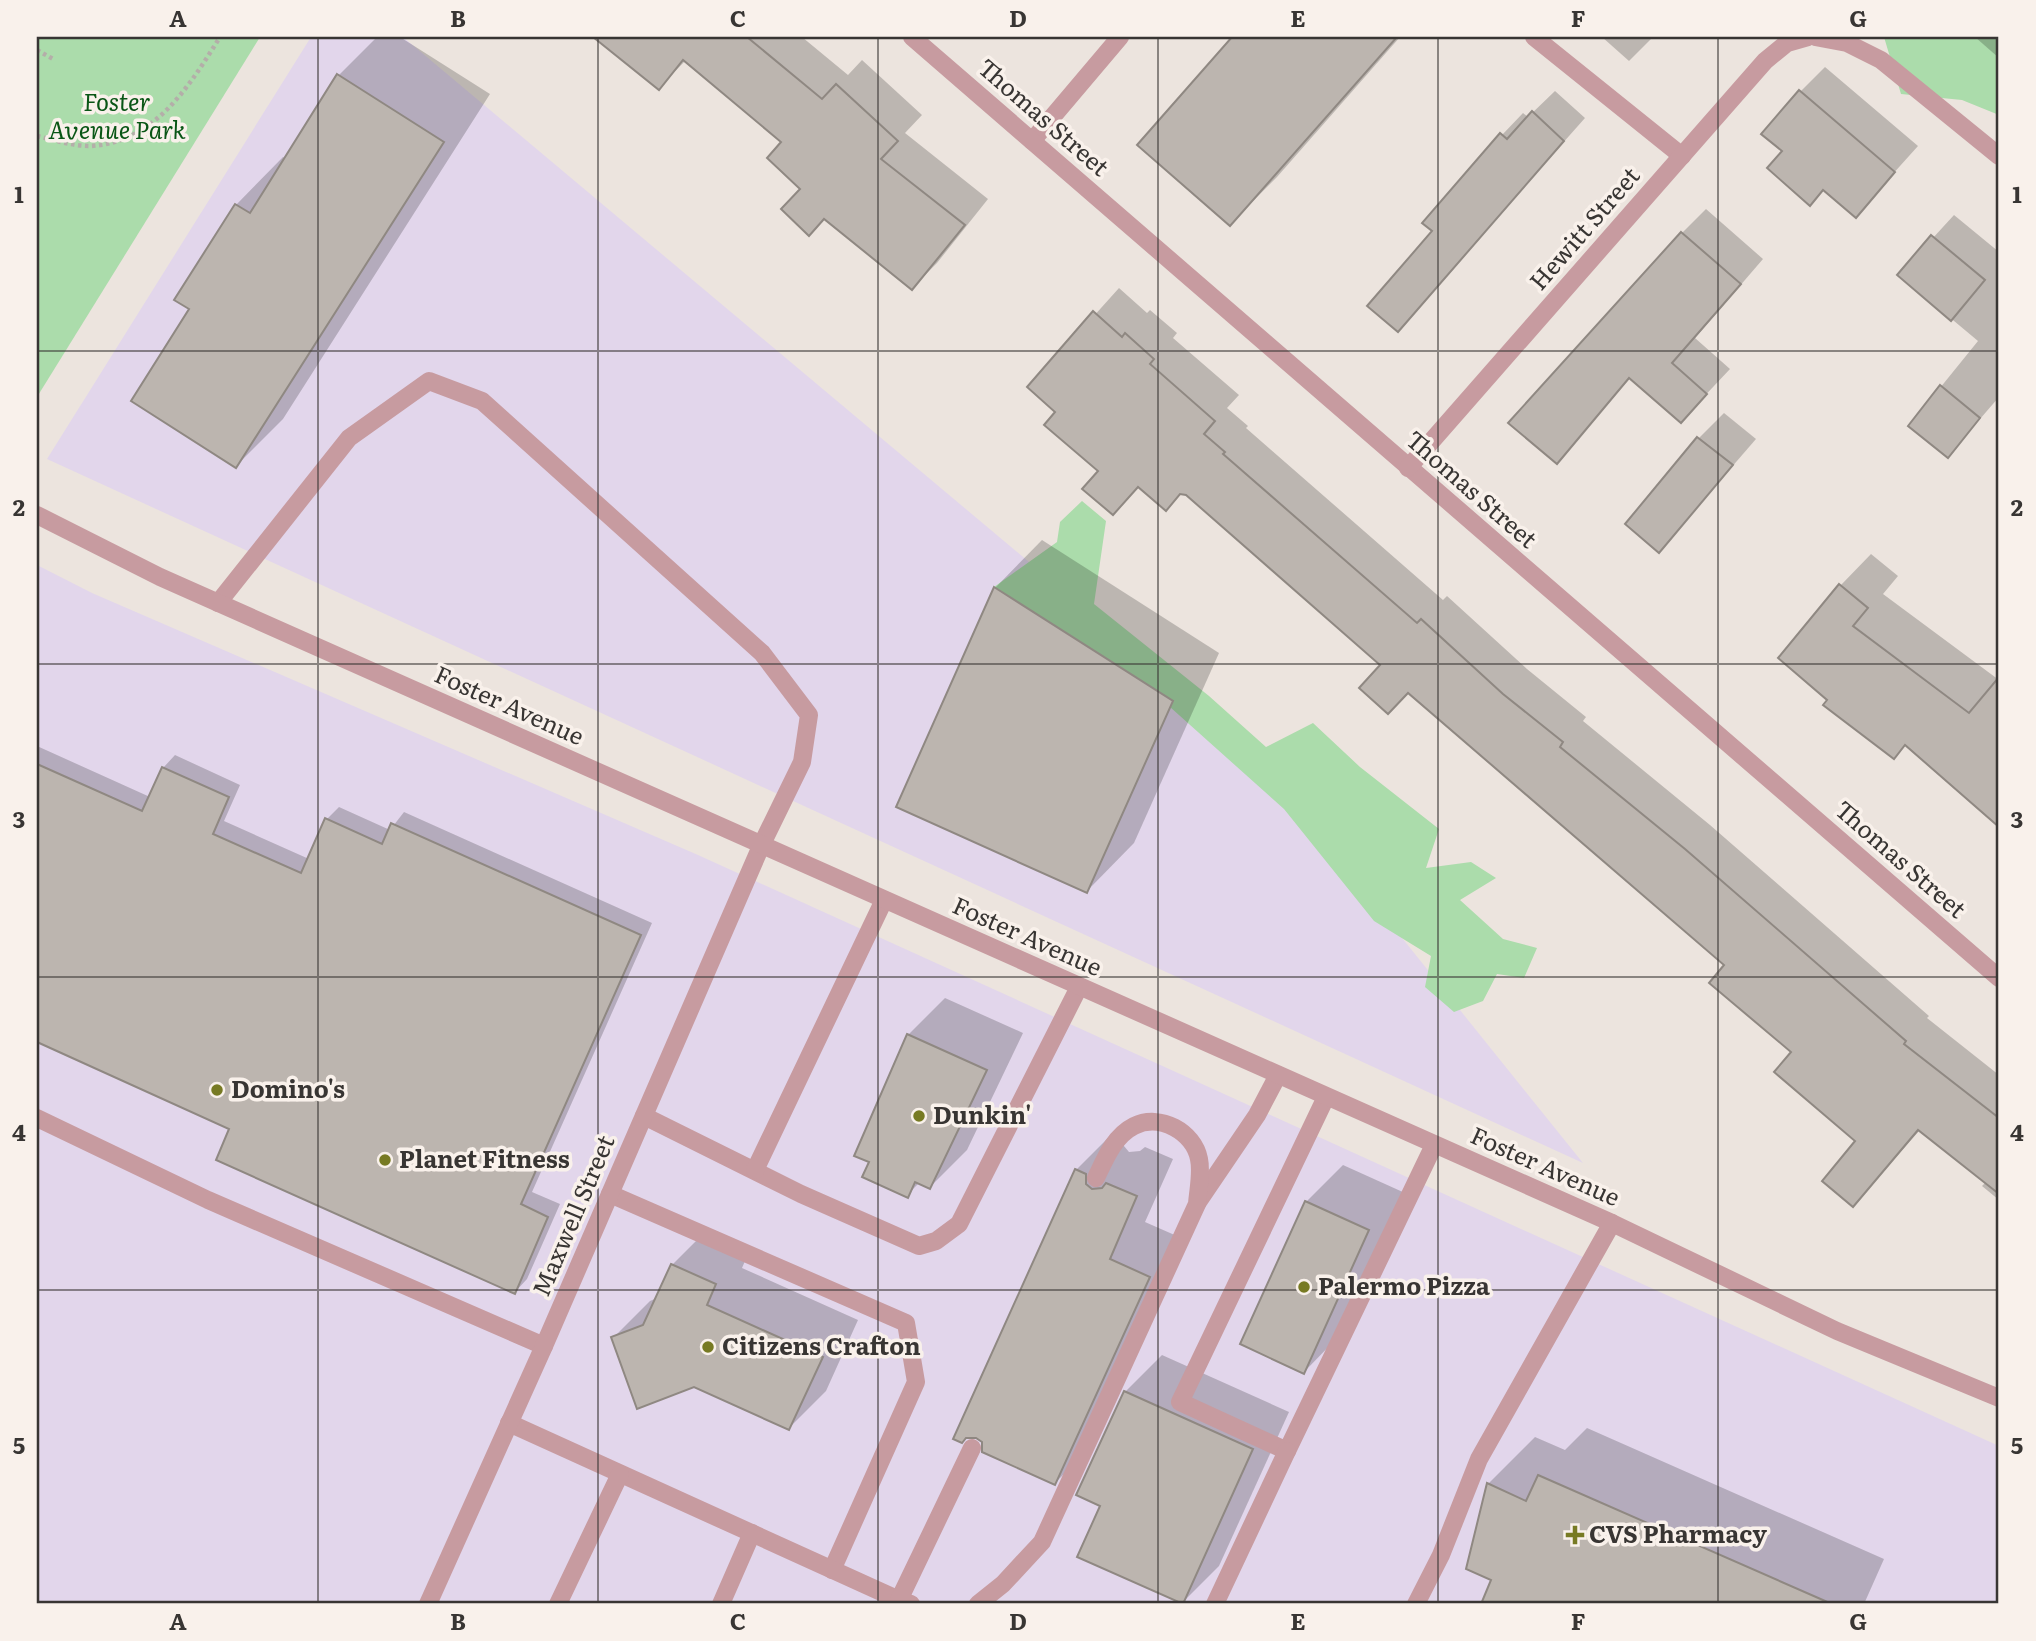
<svg xmlns="http://www.w3.org/2000/svg" width="2036" height="1641" viewBox="0 0 2036 1641" font-family="Literata,serif">
  <style>
    .commercial { fill: #e2d6eb }
    .green { fill: #abdcab }
    .shadow { fill: #0003 }
    .building { fill: #bcb5af; stroke: #8f8882; stroke-width: 2 }
    .lines { fill: none; stroke-linecap: round; stroke-linejoin: round }
    .path { stroke: #b4aea9; stroke-width: 4.5; stroke-dasharray: 3.5 3.5; stroke-linecap: butt }
    .service { stroke: #c79ba0; stroke-width: 18 }
    .minor { stroke: #c79ba0; stroke-width: 18 }
    .tertiary { stroke: #c79ba0; stroke-width: 18 }
    .grid { fill: none; stroke: #383533; stroke-width: 2; stroke-opacity: 0.55 }
    .poi-dot { fill: #777a23; stroke: #f9f1eb; stroke-width: 2.5 }
    .labels { text-anchor: middle; stroke-width: 7; stroke-linejoin: round; paint-order: stroke }
    .park-label { font-size: 24px; font-style: italic; fill: #0a5616; stroke: #f9f1eb }
    .street-label { font-size: 24px; fill: #383533; stroke: #f9f1eb }
    .poi-label { font-size: 24px; font-weight: bold; fill: #383533; stroke: #f9f1eb; text-anchor: start }
    .neatline { fill: none; stroke: #383533; stroke-width: 2.5 }
    .grid-label { font-size: 23px; text-anchor: middle; font-weight: bold; fill: #383533 }
  </style>
  <rect width="100%" height="100%" fill="#ece4de"/>
  <g class="commercial">
    <polygon points="311,37 403,37 1246,744 1583,1163 47,459"/>
    <polygon points="37,565 92,593 698,855 1999,1446 1999,1604 37,1604"/>
  </g>
  <g class="green">
    <polygon points="37,37 260,37 37,397"/>
    <polygon points="1884,37 1999,37 1999,115 1962,100 1901,94"/>
    <polygon points="1082,501 1106,521 1094,604 1209,696 1266,747 1313,723 1360,767 1439,829 1426,868 1471,862 1496,878 1460,900 1503,939 1537,948 1524,978 1497,974 1483,1001 1454,1012 1425,987 1431,956 1374,921 1284,809 1170,707 1172,700 994,587 1057,542 1060,522"/>
  </g>
  <g class="shadow">
    <polygon points="377,37 400,37 490,94 283,419 236,466 191,309 176,299 236,205 283,157 286,159 339,75"/>
    <polygon points="627,37 802,37 848,75 862,60 922,115 905,133 988,199 937,263 912,288 803,189 784,142 686,60 659,88 615,52"/>
    <polygon points="1235,37 1400,37 1277,177 1230,224 1139,144"/>
    <polygon points="1602,37 1653,37 1629,61"/>
    <polygon points="1975,37 1999,37 1999,58"/>
    <polygon points="1825,67 1918,146 1855,216 1824,189 1810,203 1784,151 1800,92"/>
    <polygon points="1555,91 1585,118 1398,329 1434,231 1502,135 1523,113 1528,117"/>
    <polygon points="1706,209 1763,259 1695,338 1730,369 1681,421 1631,377 1556,462 1682,233"/>
    <polygon points="1954,215 1999,252 1999,397 1948,456 1910,425 1978,341 1899,275"/>
    <polygon points="1119,288 1147,313 1150,310 1177,333 1173,338 1239,395 1227,408 1248,426 1246,428 1443,600 1447,596 1527,669 1586,717 1583,721 1710,825 1929,1016 1927,1018 1999,1075 1999,1200 1982,1186 1986,1182 1920,1130 1853,1205 1858,1141 1727,965 1187,494 1181,493 1166,508 1139,486 1113,513 1101,471 1058,412 1030,387"/>
    <polygon points="1724,413 1756,439 1659,551 1627,524 1699,438"/>
    <polygon points="1042,540 1219,653 1134,843 1087,891 898,806 995,588"/>
    <polygon points="1871,554 1898,576 1883,594 1999,680 1999,825 1907,744 1894,757 1780,658 1841,585"/>
    <polygon points="37,746 150,797 163,768 175,755 240,785 224,821 309,859 327,819 339,807 390,830 404,812 652,923 532,1192 560,1204 527,1279 515,1292 232,1128 37,1040"/>
    <polygon points="945,998 1023,1033 967,1150 930,1187 920,1182 907,1195 871,1161 908,1035"/>
    <polygon points="1113,1133 1129,1152 1140,1151 1145,1147 1173,1159 1145,1222 1186,1240 1092,1446 1055,1483 1076,1170"/>
    <polygon points="1343,1165 1405,1193 1340,1335 1304,1372 1306,1202"/>
    <polygon points="709,1228 751,1247 742,1268 858,1320 826,1391 789,1428 613,1338 650,1301 657,1298 672,1265"/>
    <polygon points="1162,1355 1289,1412 1219,1566 1182,1603 1103,1505 1125,1392"/>
    <polygon points="1587,1428 1884,1559 1864,1604 1483,1604 1494,1579 1488,1484 1535,1437 1565,1450"/>
  </g>
  <g class="building">
    <polygon points="593,37 747,37 822,99 836,84 898,141 881,159 965,225 912,290 824,219 809,236 781,209 800,189 767,158 781,142 683,60 659,90"/>
    <polygon points="1232,37 1397,37 1230,226 1137,145"/>
    <polygon points="337,74 444,142 236,468 131,401 189,309 174,300 235,204 250,213"/>
    <polygon points="1799,90 1895,172 1856,218 1823,190 1810,206 1767,168 1782,151 1761,134"/>
    <polygon points="1532,111 1564,141 1398,332 1367,306 1432,231 1422,223 1500,133 1507,139"/>
    <polygon points="1681,232 1741,284 1672,363 1707,394 1681,423 1629,378 1557,464 1508,423"/>
    <polygon points="1931,235 1985,280 1951,321 1897,275"/>
    <polygon points="1093,311 1122,337 1125,333 1154,359 1150,364 1215,421 1204,434 1225,452 1223,454 1417,623 1421,619 1503,694 1563,742 1560,747 1685,849 1906,1041 1904,1044 1999,1118 1999,1194 1918,1130 1853,1207 1822,1181 1855,1141 1774,1072 1791,1052 1709,983 1724,965 1408,693 1388,714 1359,688 1380,665 1186,495 1180,494 1166,511 1138,487 1113,515 1082,489 1098,471 1044,425 1055,412 1027,387"/>
    <polygon points="1940,385 1980,418 1948,458 1908,426"/>
    <polygon points="1697,437 1733,465 1659,553 1625,524"/>
    <polygon points="1839,584 1868,608 1853,626 1969,713 1999,677 1999,827 1905,745 1894,759 1823,705 1827,700 1778,658"/>
    <polygon points="994,587 1173,701 1087,893 896,807"/>
    <polygon points="37,764 142,811 162,767 229,797 213,834 301,873 325,818 382,844 391,823 641,935 521,1204 548,1217 515,1294 216,1160 229,1129 37,1042"/>
    <polygon points="907,1034 987,1070 930,1189 915,1182 908,1198 862,1177 869,1162 854,1156"/>
    <polygon points="1075,1169 1086,1174 1086,1184 1092,1189 1102,1188 1106,1183 1137,1196 1110,1259 1150,1277 1055,1485 982,1452 982,1442 976,1438 966,1438 962,1443 953,1439"/>
    <polygon points="1305,1201 1369,1230 1304,1374 1240,1344"/>
    <polygon points="671,1264 716,1284 707,1305 823,1357 789,1430 694,1387 637,1409 611,1337 643,1325"/>
    <polygon points="1124,1391 1253,1449 1183,1604 1077,1557 1100,1506 1076,1495"/>
    <polygon points="1538,1475 1832,1604 1481,1604 1491,1580 1466,1569 1487,1483 1526,1501"/>
  </g>
  <g class="lines">
    <g class="path">
      <polyline points="37,50 53,59"/>
      <path d="M37,136C54,140 72,146 90,146C155,143 190,85 220,37"/>
    </g>
    <g class="service">
      <polyline points="1534,37 1682,156"/>
      <polyline points="1032,141 1120,37"/>
      <polyline points="218,603 349,438 429,381 482,401 762,653 809,715 802,762 761,846"/>
      <polyline points="1326,1097 1180,1402 1287,1451 1434,1145"/>
      <polyline points="644,1116 801,1194 919,1246 936,1241 959,1224 1079,987"/>
      <polyline points="37,1118 208,1200 544,1346"/>
      <polyline points="755,1170 884,900"/>
      <polyline points="610,1194 906,1323 916,1382 832,1570"/>
      <polyline points="1198,1202 1257,1115 1278,1075"/>
      <polyline points="509,1423 899,1600 897,1604"/>
      <polyline points="558,1604 620,1474"/>
      <polyline points="721,1604 752,1533"/>
      <polyline points="911,1604 899,1600 972,1448"/>
      <path d="M978,1604L1003,1584L1042,1542L1197,1204C1198,1190 1202,1173 1199,1159C1194,1132 1160,1113 1134,1126C1114,1136 1105,1159 1096,1178"/>
      <polyline points="1215,1604 1287,1451"/>
      <polyline points="1416,1604 1441,1555 1479,1459 1612,1223"/>
    </g>
    <g class="minor">
      <polyline points="912,37 1999,978"/>
      <polyline points="1815,37 1847,43 1881,60 1999,156"/>
      <polyline points="1408,468 1765,61 1787,43 1808,37"/>
      <polyline points="428,1604 544,1346 761,846"/>
    </g>
    <polyline class="tertiary" points="37,515 160,577 1612,1223 1837,1331 1999,1398"/>
  </g>
  <path class="grid" d="M318,37V1604M598,37V1604M878,37V1604M1158,37V1604M1438,37V1604M1718,37V1604M37,351H1999M37,664H1999M37,977H1999M37,1290H1999"/>
  <g class="poi-dot">
    <circle cx="217" cy="1090" r="7"/>
    <circle cx="919" cy="1116" r="7"/>
    <circle cx="385" cy="1160" r="7"/>
    <circle cx="1304" cy="1287" r="7"/>
    <circle cx="708" cy="1347" r="7"/>
    <path d="M1571.5 1524.5h7v7h7v7h-7v7h-7v-7h-7v-7h7z"/>
  </g>
  <g class="labels">
    <g class="park-label">
      <text x="117" y="111">Foster<tspan x="117" dy="28">Avenue Park</tspan></text>
    </g>
    <g class="street-label">
      <text transform="translate(1043 118) rotate(41)" y="8">Thomas Street</text>
      <text transform="translate(1585 229) rotate(-49)" y="8">Hewitt Street</text>
      <text transform="translate(1471 490) rotate(41)" y="8">Thomas Street</text>
      <text transform="translate(509 706) rotate(24)" y="8">Foster Avenue</text>
      <text transform="translate(1900 860) rotate(41)" y="8">Thomas Street</text>
      <text transform="translate(1027 937) rotate(24)" y="8">Foster Avenue</text>
      <text transform="translate(1545 1167) rotate(24)" y="8">Foster Avenue</text>
      <text transform="translate(574 1216) rotate(-67)" y="8">Maxwell Street</text>
    </g>
    <g class="poi-label">
      <text x="231" y="1098">Domino's</text>
      <text x="933" y="1124">Dunkin'</text>
      <text x="399" y="1168">Planet Fitness</text>
      <text x="1318" y="1295">Palermo Pizza</text>
      <text x="722" y="1355">Citizens Crafton</text>
      <text x="1589" y="1543">CVS Pharmacy</text>
    </g>
  </g>
  <rect width="2036" height="1641" fill="none" stroke="#f9f1eb" stroke-width="77"/>
  <rect x="38" y="38" width="1959" height="1564" class="neatline"/>
  <g class="grid-label">
    <text x="178" y="27">A</text>
    <text x="458" y="27">B</text>
    <text x="738" y="27">C</text>
    <text x="1018" y="27">D</text>
    <text x="1298" y="27">E</text>
    <text x="1578" y="27">F</text>
    <text x="1858" y="27">G</text>
    <text x="19" y="203">1</text>
    <text x="2017" y="203">1</text>
    <text x="19" y="516">2</text>
    <text x="2017" y="516">2</text>
    <text x="19" y="828">3</text>
    <text x="2017" y="828">3</text>
    <text x="19" y="1141">4</text>
    <text x="2017" y="1141">4</text>
    <text x="19" y="1454">5</text>
    <text x="2017" y="1454">5</text>
    <text x="178" y="1630">A</text>
    <text x="458" y="1630">B</text>
    <text x="738" y="1630">C</text>
    <text x="1018" y="1630">D</text>
    <text x="1298" y="1630">E</text>
    <text x="1578" y="1630">F</text>
    <text x="1858" y="1630">G</text>
  </g>
</svg>
